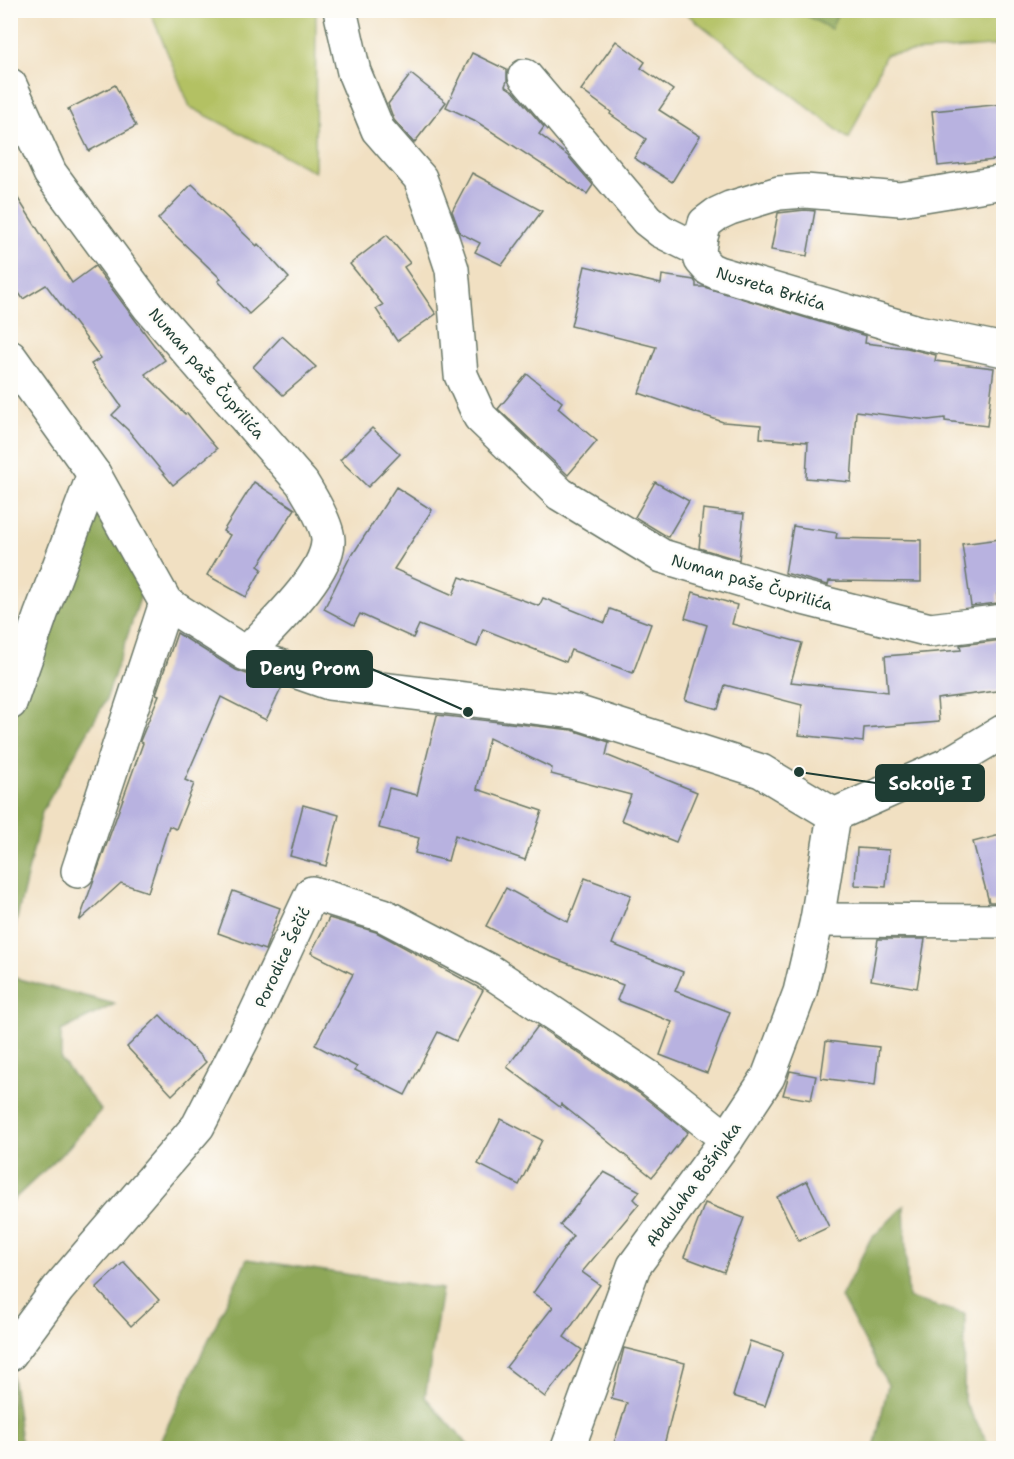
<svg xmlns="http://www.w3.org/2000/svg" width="1014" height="1459" viewBox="0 0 1014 1459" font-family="'Shantell Sans',sans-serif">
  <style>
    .green { fill: #b3c163; stroke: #697f4c; stroke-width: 1.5 }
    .forest { fill: #8ea759; stroke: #567246; stroke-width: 1.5 }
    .building { fill: #b8b2e0 }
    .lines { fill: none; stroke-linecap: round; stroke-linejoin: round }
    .street-casing { stroke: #687666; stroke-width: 36 }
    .secondary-casing { stroke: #687666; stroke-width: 36 }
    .street { stroke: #fff; stroke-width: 33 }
    .secondary { stroke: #fff; stroke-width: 33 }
    .labels { text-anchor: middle; stroke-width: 4.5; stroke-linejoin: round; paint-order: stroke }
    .street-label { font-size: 16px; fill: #1f3d34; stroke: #fdfcf7 }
    .leader { fill: none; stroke: #1f3d34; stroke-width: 2 }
    .callout-dot { fill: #1f3d34; stroke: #fdfcf7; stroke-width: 2 }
    .callout { fill: #1f3d34; stroke: #1f3d34; stroke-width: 2 }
    .callout-label { font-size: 18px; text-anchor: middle; font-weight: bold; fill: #fff }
  </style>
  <rect width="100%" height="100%" fill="#fdfcf7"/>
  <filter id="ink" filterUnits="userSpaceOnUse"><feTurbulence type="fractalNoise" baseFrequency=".0167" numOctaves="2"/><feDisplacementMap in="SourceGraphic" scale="12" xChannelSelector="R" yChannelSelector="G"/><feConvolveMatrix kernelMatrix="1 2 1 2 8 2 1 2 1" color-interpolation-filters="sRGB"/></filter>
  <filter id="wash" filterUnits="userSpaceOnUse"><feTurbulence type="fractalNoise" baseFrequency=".008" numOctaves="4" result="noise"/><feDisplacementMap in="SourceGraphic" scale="24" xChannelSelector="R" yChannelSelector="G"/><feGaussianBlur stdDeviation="1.35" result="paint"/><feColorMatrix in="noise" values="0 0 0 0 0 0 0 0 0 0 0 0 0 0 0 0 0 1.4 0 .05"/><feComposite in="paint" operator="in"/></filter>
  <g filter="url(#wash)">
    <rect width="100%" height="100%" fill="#f1e0c2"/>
    <g class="green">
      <polygon points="150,11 316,11 315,172 190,107"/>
      <polygon points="683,11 1003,11 1003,45 886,54 849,139"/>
    </g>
    <g class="forest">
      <polygon points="798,11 839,11 831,29"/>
      <polygon points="84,486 144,586 106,700 42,812 11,944 11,661"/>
      <polygon points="11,977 115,1004 61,1031 61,1060 101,1110 67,1149 11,1202"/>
      <polygon points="904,1206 908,1298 965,1314 964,1401 991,1448 874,1448 888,1385 841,1297 870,1240"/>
      <polygon points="247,1259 442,1289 425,1397 469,1446 469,1448 157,1448"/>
      <polygon points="11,1367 22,1448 11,1448"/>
    </g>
    <g id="blocks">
      <g class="building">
        <polygon points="616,41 645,62 641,68 673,90 659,110 700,136 672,182 634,158 646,139 610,114 611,112 581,90"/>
        <polygon points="472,53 507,70 507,81 505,86 513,91 544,127 539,134 568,156 593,185 587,194 474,120 446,107"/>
        <polygon points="411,74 446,102 414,143 394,120 388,104"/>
        <polygon points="115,85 136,126 89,151 68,109"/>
        <polygon points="1004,104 1004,159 938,166 932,111"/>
        <polygon points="472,173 542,211 502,265 475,252 480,243 460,233 452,211"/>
        <polygon points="192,184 257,246 258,244 289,278 249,314 218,281 221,279 158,219"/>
        <polygon points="10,186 72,283 95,266 165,360 145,374 185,414 187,413 217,449 173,485 128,430 112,415 121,406 91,364 101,358 46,285 23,299 10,280"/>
        <polygon points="805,210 815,211 807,256 771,250 778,213"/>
        <polygon points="387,235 410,263 404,267 436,314 397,341 376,309 383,305 350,264"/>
        <polygon points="585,266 661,284 662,275 694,280 696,283 696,287 704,287 866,336 865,343 907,348 936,355 935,361 994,368 987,426 945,421 945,418 928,420 856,411 851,482 806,478 808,442 760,438 761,425 723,422 639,393 656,347 571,326"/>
        <polygon points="282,336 316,367 283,395 253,367"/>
        <polygon points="527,374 562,402 558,408 597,441 568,475 498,409"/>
        <polygon points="372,428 400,454 368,487 340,460"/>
        <polygon points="254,482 295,509 258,566 262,569 246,597 207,575 230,535 223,531"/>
        <polygon points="655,482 689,501 668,537 635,517"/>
        <polygon points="396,487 432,510 394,569 453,595 460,577 539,606 543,598 605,623 610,609 651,624 633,673 571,650 566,662 483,629 477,647 419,625 413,638 360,614 354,625 324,609 352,553 353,554"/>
        <polygon points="703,509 744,514 739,560 699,548"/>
        <polygon points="793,526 837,533 836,538 921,540 921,582 829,581 828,585 785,573"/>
        <polygon points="999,539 1004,574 1004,593 997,594 998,603 971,606 962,544"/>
        <polygon points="693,592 737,605 732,624 802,643 791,682 888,692 885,656 961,650 960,645 1003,640 1004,690 937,699 939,722 864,728 863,742 799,735 802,705 725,685 718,709 685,700 707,625 685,618"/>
        <polygon points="177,633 236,670 282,687 266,720 221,697 185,780 194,784 176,829 169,826 148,892 121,883 79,921 143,743 140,741 159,695 156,694"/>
        <polygon points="437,715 572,730 609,742 606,755 697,792 676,842 621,820 631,795 551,774 552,768 489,738 477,789 542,811 525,860 455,835 448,861 415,853 419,838 379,828 389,788 417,795"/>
        <polygon points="303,805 339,815 326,866 290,856"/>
        <polygon points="1004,834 1004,902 989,902 973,842"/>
        <polygon points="857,848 889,850 886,887 855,885"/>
        <polygon points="585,878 631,895 612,944 683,972 675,991 730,1012 707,1073 660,1055 672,1022 617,1000 623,985 528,948 486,926 506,888 568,922"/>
        <polygon points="233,891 280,908 265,950 218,933"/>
        <polygon points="329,918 376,932 483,990 456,1041 438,1032 405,1095 355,1070 357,1067 315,1045 353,974 311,953"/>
        <polygon points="878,939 925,939 917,988 871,980"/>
        <polygon points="160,1015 206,1062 172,1095 127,1047"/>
        <polygon points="538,1026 639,1093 688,1132 652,1177 561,1104 560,1107 507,1067"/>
        <polygon points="826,1041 879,1047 875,1085 821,1078"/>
        <polygon points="790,1071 816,1076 811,1100 783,1095"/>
        <polygon points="501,1119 542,1140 519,1185 478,1164"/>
        <polygon points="604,1172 640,1191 634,1199 639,1204 582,1272 600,1285 564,1337 582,1350 545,1397 506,1367 553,1307 533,1293 573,1236 560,1225"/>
        <polygon points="807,1181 829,1227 799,1241 777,1197"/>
        <polygon points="705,1203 744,1218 724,1272 684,1257"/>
        <polygon points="124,1262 159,1300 131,1326 96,1288"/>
        <polygon points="750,1341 783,1352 765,1406 733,1396"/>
        <polygon points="624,1348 685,1363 663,1449 612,1449 627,1403 611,1399"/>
      </g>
    </g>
  </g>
  <g filter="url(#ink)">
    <use href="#blocks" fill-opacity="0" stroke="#687666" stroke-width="1.5"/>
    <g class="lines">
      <defs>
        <g id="street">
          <polyline points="340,10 354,72 378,130 420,178 437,224 452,269 461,375 480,417 560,494 662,556 795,596 930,630 1004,621"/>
          <polyline points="525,76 647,220 661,231 699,250"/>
          <path d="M10,85L50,173L149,307L302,483C310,496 329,527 328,542C326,577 269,628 246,654"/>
          <polyline points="1004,182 900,199 805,191 779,193 730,208 717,214 705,223 701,237 699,250 701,260 709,269 718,273 918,332 1004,350"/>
          <polyline points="10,703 41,614 94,474"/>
          <polyline points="78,871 166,603"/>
          <polyline points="817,920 1004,921"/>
          <polyline points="10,1354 58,1289 198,1126 255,1015 312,893 383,915 488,970 650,1078 727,1139"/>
          <polyline points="568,1448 634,1266 727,1139 768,1077 800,992 817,920 834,815"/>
        </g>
        <polyline id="secondary" points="10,357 94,474 166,603 246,654 329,683 576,712 761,771 834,815 947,765 1004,731"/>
      </defs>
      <use href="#street" class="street-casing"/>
      <use href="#secondary" class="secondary-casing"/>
      <use href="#street" class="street"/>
      <use href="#secondary" class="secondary"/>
    </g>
  </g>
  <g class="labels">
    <g class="street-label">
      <text transform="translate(771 288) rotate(17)" y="6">Nusreta Brkića</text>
      <text transform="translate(207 373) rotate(49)" y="6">Numan paše Čuprilića</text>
      <text transform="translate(752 582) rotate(16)" y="6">Numan paše Čuprilića</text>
      <text transform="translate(282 957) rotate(-65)" y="6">Porodice Šečić</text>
      <text transform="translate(693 1184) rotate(-54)" y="6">Abdulaha Bošnjaka</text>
    </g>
  </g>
  <path class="leader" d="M468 712L372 669M799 772L876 783"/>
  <g class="callout-dot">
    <circle cx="468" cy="712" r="6"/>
    <circle cx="799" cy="772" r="6"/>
  </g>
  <g class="callout">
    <rect x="247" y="651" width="125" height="36" rx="6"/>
    <rect x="876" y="765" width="108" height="36" rx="6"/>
  </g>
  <g class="callout-label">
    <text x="310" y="675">Deny Prom</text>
    <text x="930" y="790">Sokolje I</text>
  </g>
  <rect width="1014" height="1459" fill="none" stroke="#fdfcf7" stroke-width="36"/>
</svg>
